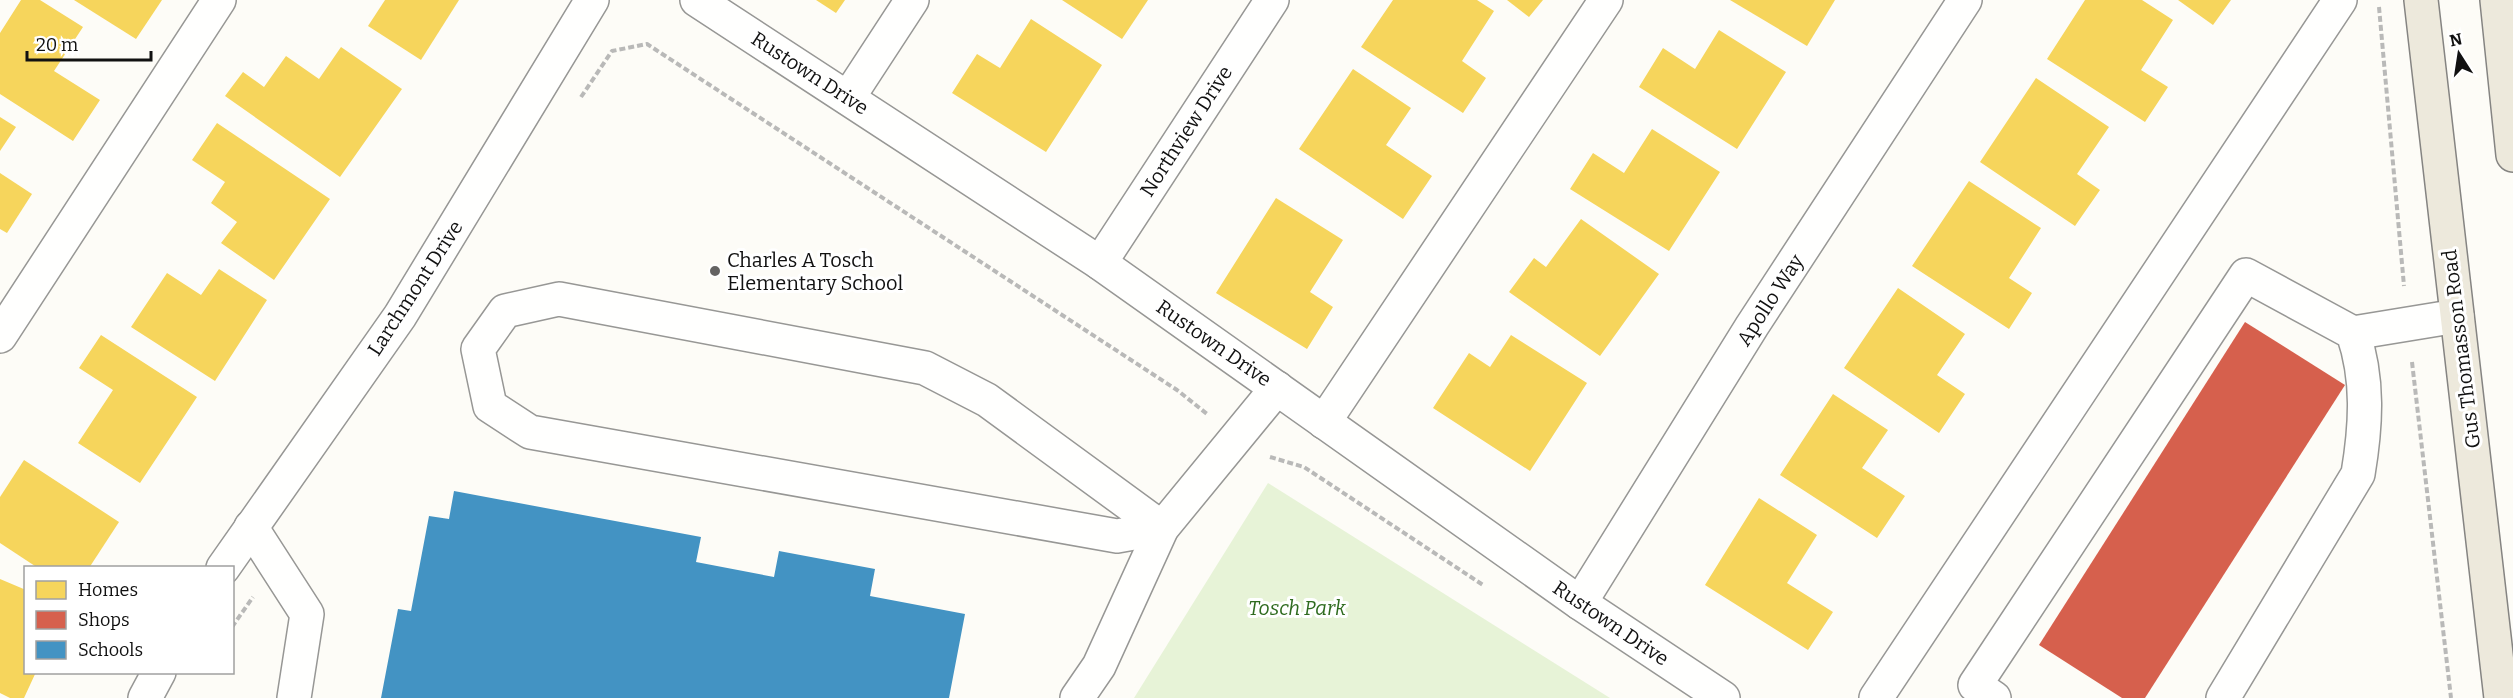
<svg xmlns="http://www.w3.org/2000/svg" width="2513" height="698" viewBox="0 0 2513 698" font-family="Bitter,serif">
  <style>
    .green { fill: #e7f3d7 }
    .homes { fill: #f6d55c }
    .shops { fill: #d6604d }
    .schools { fill: #4393c3 }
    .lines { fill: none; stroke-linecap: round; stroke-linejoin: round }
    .minor-casing { stroke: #979795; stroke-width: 36 }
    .major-casing { stroke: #858482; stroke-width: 36 }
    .path { stroke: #b9b9b8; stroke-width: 4; stroke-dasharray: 6 3; stroke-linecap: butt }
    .minor { stroke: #fffffe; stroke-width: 33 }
    .major { stroke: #ede9dc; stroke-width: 33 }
    .poi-dot { fill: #646362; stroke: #fff; stroke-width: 2 }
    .labels { text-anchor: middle; stroke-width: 6; stroke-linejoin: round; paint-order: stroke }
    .street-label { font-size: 20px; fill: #111; stroke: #fff }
    .poi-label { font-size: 20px; fill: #111; stroke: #fff; text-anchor: start }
    .park-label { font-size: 20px; font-style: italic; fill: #2f6b1f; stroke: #fff }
  </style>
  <rect width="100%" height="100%" fill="#fdfcf7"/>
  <polygon class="green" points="1268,483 1610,698 1134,698"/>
  <g class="homes">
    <polygon points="21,0 40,0 83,27 54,71 100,100 73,141 0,94 0,33"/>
    <polygon points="74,0 162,0 136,39"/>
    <polygon points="385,0 459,0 421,60 368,26"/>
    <polygon points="816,0 845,0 836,13"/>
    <polygon points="1062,0 1148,0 1122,39"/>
    <polygon points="1393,0 1477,0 1494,11 1462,61 1486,78 1463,113 1361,47"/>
    <polygon points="1507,0 1543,0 1529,17"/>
    <polygon points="1730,0 1835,0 1807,46"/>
    <polygon points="2085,0 2142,0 2173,20 2141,70 2168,87 2145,122 2047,59"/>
    <polygon points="2178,0 2231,0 2213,25"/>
    <polygon points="1031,19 1102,65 1046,152 952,93 977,54 1000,68"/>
    <polygon points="1719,30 1786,72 1737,149 1639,87 1663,48 1695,69"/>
    <polygon points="341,47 402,89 340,177 225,96 243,72 264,87 286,56 319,79"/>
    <polygon points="1353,69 1411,108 1386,145 1432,176 1403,219 1299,149"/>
    <polygon points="2036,78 2109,127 2077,174 2100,190 2075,226 1980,162"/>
    <polygon points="0,117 16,127 0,151"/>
    <polygon points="217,123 330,199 274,280 221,243 237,222 211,203 225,182 192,160"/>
    <polygon points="1652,129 1720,172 1669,251 1570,189 1593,153 1624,173"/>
    <polygon points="0,173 32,194 7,233 0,229"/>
    <polygon points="1969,181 2041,228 2009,278 2032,293 2009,329 1912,266"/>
    <polygon points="1276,198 1343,240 1310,292 1333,307 1307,349 1216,293"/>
    <polygon points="1581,219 1659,274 1600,356 1509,292 1534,258 1546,267"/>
    <polygon points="219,269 267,300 215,381 131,327 167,273 201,295"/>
    <polygon points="1898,288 1965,334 1937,375 1965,394 1939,433 1844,368"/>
    <polygon points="101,335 197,397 140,483 78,443 113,390 79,368"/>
    <polygon points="1511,335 1587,383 1530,471 1433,408 1469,353 1490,367"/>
    <polygon points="1833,394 1888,430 1862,468 1905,496 1877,538 1780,475"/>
    <polygon points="24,460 119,522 89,568 38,568 0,543 0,497"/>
    <polygon points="1759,498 1817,535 1787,583 1833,612 1808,650 1705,585"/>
    <polygon points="0,579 26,590 26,672 36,672 24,698 10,698 0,693"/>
  </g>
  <polygon class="shops" points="2245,322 2345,385 2145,698 2122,698 2039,645"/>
  <polygon class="schools" points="454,491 701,537 696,562 774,577 779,551 875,569 870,596 965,614 949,698 381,698 398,609 411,611 429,516 449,519"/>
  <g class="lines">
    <defs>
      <g id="minor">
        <polyline points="697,0 1100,263 1580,603 1723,698"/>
        <polyline points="848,98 912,0"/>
        <polyline points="1100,263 1272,0"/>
        <polygon points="559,299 925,368 987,400 1162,528 1117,536 530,432 490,406 478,349 505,311"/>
        <polyline points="2353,333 2457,316"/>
        <polyline points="0,336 219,0"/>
        <polyline points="1324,422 1606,0"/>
        <polyline points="251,527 307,614 294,698"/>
        <polyline points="223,568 400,316 592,0"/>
        <polyline points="1580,603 1752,326 1965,0"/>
        <polyline points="145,698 159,672"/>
        <polyline points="1077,698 1099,666 1162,528 1277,388"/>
        <polyline points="1876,698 2340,0"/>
        <path d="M1994,698L1975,685L2246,275L2353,333C2369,379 2366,426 2358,474L2223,698"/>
      </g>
      <g id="major">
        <polyline points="2421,0 2501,698"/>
        <polyline points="2497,0 2513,155"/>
      </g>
    </defs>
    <use href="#minor" class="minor-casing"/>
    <use href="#major" class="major-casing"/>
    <g class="path">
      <polyline points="2379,7 2404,286"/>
      <polyline points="581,97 612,51 647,44 1177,390 1207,414"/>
      <polyline points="2412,362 2451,698"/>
      <polyline points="1270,457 1304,467 1483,585"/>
      <polyline points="232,627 253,597"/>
    </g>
    <use href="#minor" class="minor"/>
    <use href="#major" class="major"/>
  </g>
  <circle class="poi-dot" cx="715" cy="271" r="6"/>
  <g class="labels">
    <g class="street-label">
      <text transform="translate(810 73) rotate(33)" y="7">Rustown Drive</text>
      <text transform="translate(1186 131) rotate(-57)" y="7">Northview Drive</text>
      <text transform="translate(415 288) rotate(-57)" y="7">Larchmont Drive</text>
      <text transform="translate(1770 300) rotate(-57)" y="7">Apollo Way</text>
      <text transform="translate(1214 343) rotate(35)" y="7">Rustown Drive</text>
      <text transform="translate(2461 349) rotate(-97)" y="7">Gus Thomasson Road</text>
      <text transform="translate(1611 623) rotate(34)" y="7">Rustown Drive</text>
    </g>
    <g class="poi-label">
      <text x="727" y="267">Charles A Tosch<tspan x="727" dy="23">Elementary School</tspan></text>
    </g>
    <g class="park-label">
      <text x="1297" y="615">Tosch Park</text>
    </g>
  </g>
  <rect x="24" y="566" width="210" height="108" fill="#ffffff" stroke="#a0a0a0" stroke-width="1.5"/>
  <rect x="36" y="581" width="30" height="18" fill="#f6d55c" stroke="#a0a0a0" stroke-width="1.5"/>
  <text x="78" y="596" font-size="18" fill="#111111">Homes</text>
  <rect x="36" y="611" width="30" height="18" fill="#d6604d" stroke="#a0a0a0" stroke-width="1.5"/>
  <text x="78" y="626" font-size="18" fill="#111111">Shops</text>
  <rect x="36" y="641" width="30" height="18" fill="#4393c3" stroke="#a0a0a0" stroke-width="1.5"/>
  <text x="78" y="656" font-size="18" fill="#111111">Schools</text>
  <g transform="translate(2459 54) rotate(348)" stroke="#ffffff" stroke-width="4.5" paint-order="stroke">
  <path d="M0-4.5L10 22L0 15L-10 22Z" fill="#111111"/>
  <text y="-9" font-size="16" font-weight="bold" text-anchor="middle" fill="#111111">N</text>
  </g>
  <path d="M27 51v9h124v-9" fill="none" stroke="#111111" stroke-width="3"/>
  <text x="36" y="51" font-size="18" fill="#111111" stroke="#ffffff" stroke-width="4.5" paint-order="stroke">20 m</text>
</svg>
